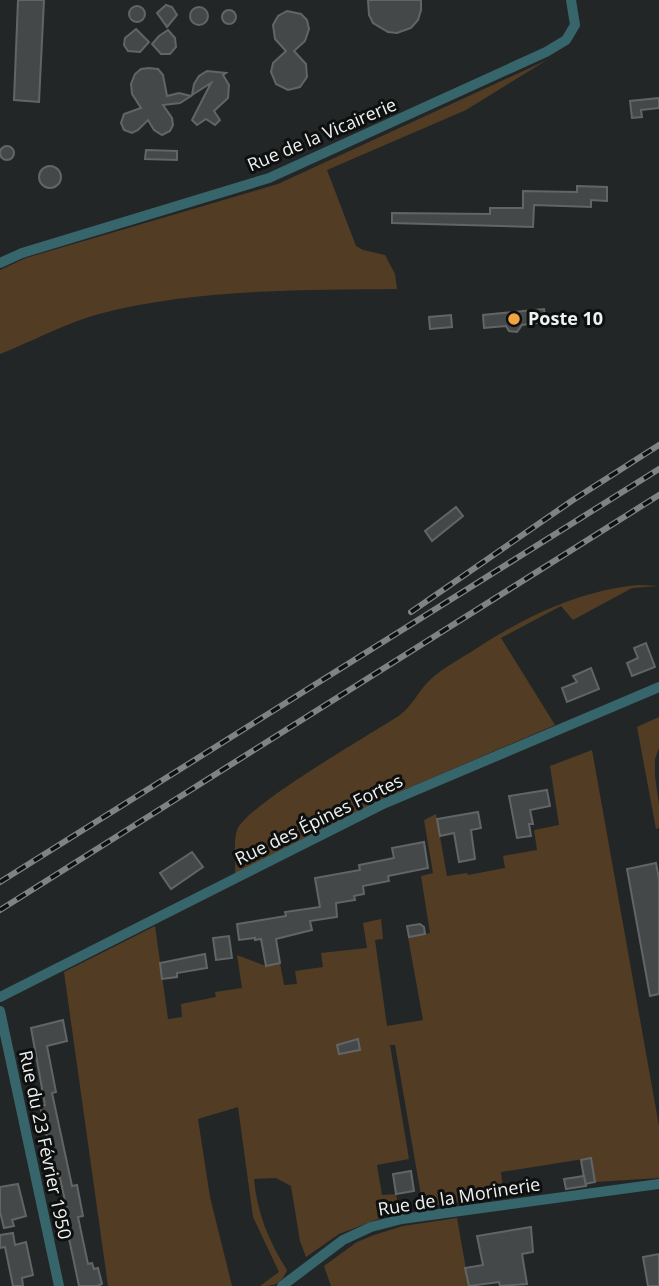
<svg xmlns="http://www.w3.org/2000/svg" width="659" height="1286" viewBox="0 0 659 1286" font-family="'Open Sans',sans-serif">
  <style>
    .green { fill: #523d24 }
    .building { fill: #454849; stroke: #626566; stroke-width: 2 }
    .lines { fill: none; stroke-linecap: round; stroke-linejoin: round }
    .minor { stroke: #37656c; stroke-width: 10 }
    .rail-casing { stroke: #808383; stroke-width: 6 }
    .rail { stroke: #0e0f0f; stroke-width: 3.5; stroke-dasharray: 10; stroke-linecap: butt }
    .poi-dot { fill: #f1a540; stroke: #0e0f0f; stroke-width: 2.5 }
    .labels { text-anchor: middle; stroke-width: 6; stroke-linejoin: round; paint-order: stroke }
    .street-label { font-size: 18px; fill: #eff1f1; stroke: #0e0f0f }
    .poi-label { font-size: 18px; font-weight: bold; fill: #eff1f1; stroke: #0e0f0f; text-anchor: start }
  </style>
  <rect width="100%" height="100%" fill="#232627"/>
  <g class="green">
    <path d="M547,60L466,110L327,170L356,246L363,250L385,255L395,274L397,289C300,290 194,289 99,314C68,322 31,342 0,354V270L26,258L278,184Z"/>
    <path d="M638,585L659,586L632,588L573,620L561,606L501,638L555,725L392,795L235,874C236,861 233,842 237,830C245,806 373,733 400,715C413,705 419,690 431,679C443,668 458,660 471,652C522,618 577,591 638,585Z"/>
    <polygon points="659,717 659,748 655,759 655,776 659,805 659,828 656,829 637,727"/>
    <path d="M592,750L659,1126V1178L595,1182L590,1158L501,1172L504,1198L423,1207L395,1045H390L409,1159L377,1165L382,1195L396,1194L399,1211L339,1234L306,1257L300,1241L291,1186L276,1178L254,1179C257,1213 269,1242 287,1270C281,1284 275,1286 260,1286L279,1272L253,1217L238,1107L198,1119L210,1197L232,1286H108L64,972L155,926L168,1019L182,1017L181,1004L216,997L215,992L242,988L237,955L266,966L280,963L284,985L297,984L295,971L323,967L321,953L367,948L363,923L381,919L383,939L375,940L387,1026L423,1020L408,937L430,933L421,876L433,873L424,820L436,814L447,876L467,873L468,875L505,868L503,856L537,850L534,830L559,825L550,766Z"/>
    <polygon points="457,1218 469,1286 331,1286 324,1266 357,1242 374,1235 403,1226"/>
  </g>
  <g class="building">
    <polygon points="18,0 44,0 39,102 14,100"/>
    <polygon points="368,0 421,0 421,10 418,20 411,28 397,33 388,32 373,23 369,15"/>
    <polygon points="166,5 172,7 177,15 167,27 157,13"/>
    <circle cx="137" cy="14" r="8"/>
    <circle cx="199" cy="16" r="9"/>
    <circle cx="229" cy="17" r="7"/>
    <polygon points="287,11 301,14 307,20 309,29 305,41 294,51 306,64 307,77 300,87 288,90 276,84 271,72 273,63 286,51 275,39 273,25 278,16"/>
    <polygon points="136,29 149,42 140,52 128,51 124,45 125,38"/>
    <polygon points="168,30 175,38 176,47 170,54 161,54 152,44 159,36"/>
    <polygon points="149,68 158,69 163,75 167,96 179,93 191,96 180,103 163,105 172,118 173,125 170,131 162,135 154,130 148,120 138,130 132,133 124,130 121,123 124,114 141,108 132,94 131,84 135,74 141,69"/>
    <polygon points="207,71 226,73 223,75 229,85 228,98 214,111 220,120 215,125 206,119 197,125 192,120 211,83 192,95 194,84 199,76"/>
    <polygon points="659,98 659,108 641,110 642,117 632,118 630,101"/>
    <circle cx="7" cy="153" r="7"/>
    <polygon points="146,150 177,151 177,160 145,159"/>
    <circle cx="50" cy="177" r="11"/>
    <polygon points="577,186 607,187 607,201 591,200 591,207 534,205 533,227 392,223 392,213 490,214 490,208 523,208 523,191 577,192"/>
    <polygon points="544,309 546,322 522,325 517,332 509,331 506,326 484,328 483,315"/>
    <polygon points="451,315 452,327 430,329 429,317"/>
    <polygon points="456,507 463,516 432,541 425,531"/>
    <polygon points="646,643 655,667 632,676 627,663 638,658 634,648"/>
    <polygon points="591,668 599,689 567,702 562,688 577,682 573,676"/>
    <polygon points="547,790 550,806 530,810 533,824 529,824 531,836 517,838 509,796"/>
    <polygon points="478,812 481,828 471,830 475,859 459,862 454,833 440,836 437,819"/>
    <polygon points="424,842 428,868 388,876 389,881 363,886 364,894 354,896 355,900 336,903 337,917 310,921 312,930 276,939 280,963 266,966 261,939 255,940 255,938 239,940 237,924 286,916 285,912 320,907 315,878 360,870 359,865 394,858 392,848"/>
    <polygon points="192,852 203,867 171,889 160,873"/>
    <polygon points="656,863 659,879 659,994 650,996 627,869"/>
    <polygon points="420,924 424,927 425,934 409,937 407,926"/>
    <polygon points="229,936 232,958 216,960 213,938"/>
    <polygon points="205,954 207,968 177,973 177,977 162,979 160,963"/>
    <polygon points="63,1020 67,1041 47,1046 56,1092 52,1093 72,1186 77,1185 83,1216 78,1217 88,1264 92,1263 94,1269 98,1268 102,1284 97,1286 79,1286 67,1229 71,1228 60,1178 56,1179 40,1106 45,1105 31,1028"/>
    <polygon points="358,1039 360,1050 339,1054 337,1045"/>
    <polygon points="591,1158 595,1182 585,1184 581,1160"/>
    <polygon points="411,1171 414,1191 396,1194 393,1174"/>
    <polygon points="584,1176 586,1186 566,1189 564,1179"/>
    <polygon points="18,1184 26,1216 12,1220 14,1226 4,1228 0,1212 0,1187"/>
    <polygon points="531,1227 533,1252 522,1254 527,1284 500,1286 499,1282 469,1286 465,1268 483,1265 477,1236"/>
    <polygon points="13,1233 15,1245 26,1242 33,1275 22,1278 23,1286 13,1286 5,1247 0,1248 0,1235"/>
    <polygon points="659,1254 659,1286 648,1286 643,1257"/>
  </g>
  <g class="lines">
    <g class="minor">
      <polyline points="0,263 22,253 269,178 546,52 566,40 575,25 571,0"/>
      <polyline points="0,997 381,805 659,687"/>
      <polyline points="0,1011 59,1286"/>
      <polyline points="282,1286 343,1240 371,1227 402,1219 659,1184"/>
    </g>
    <defs>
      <g id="rail">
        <polyline points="411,612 573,500 659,445"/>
        <polyline points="0,882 659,469"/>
        <polyline points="0,910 659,495"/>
      </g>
    </defs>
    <use href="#rail" class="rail-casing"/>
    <use href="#rail" class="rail"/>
  </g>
  <circle class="poi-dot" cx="514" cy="319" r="7"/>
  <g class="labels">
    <g class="street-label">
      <text transform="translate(322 135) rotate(-23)" y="6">Rue de la Vicairerie</text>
      <text transform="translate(319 820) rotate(-26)" y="6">Rue des Épines Fortes</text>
      <text transform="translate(45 1145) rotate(78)" y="6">Rue du 23 Février 1950</text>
      <text transform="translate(459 1197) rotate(-9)" y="6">Rue de la Morinerie</text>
    </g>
    <g class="poi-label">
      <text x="528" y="325">Poste 10</text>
    </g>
  </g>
</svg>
